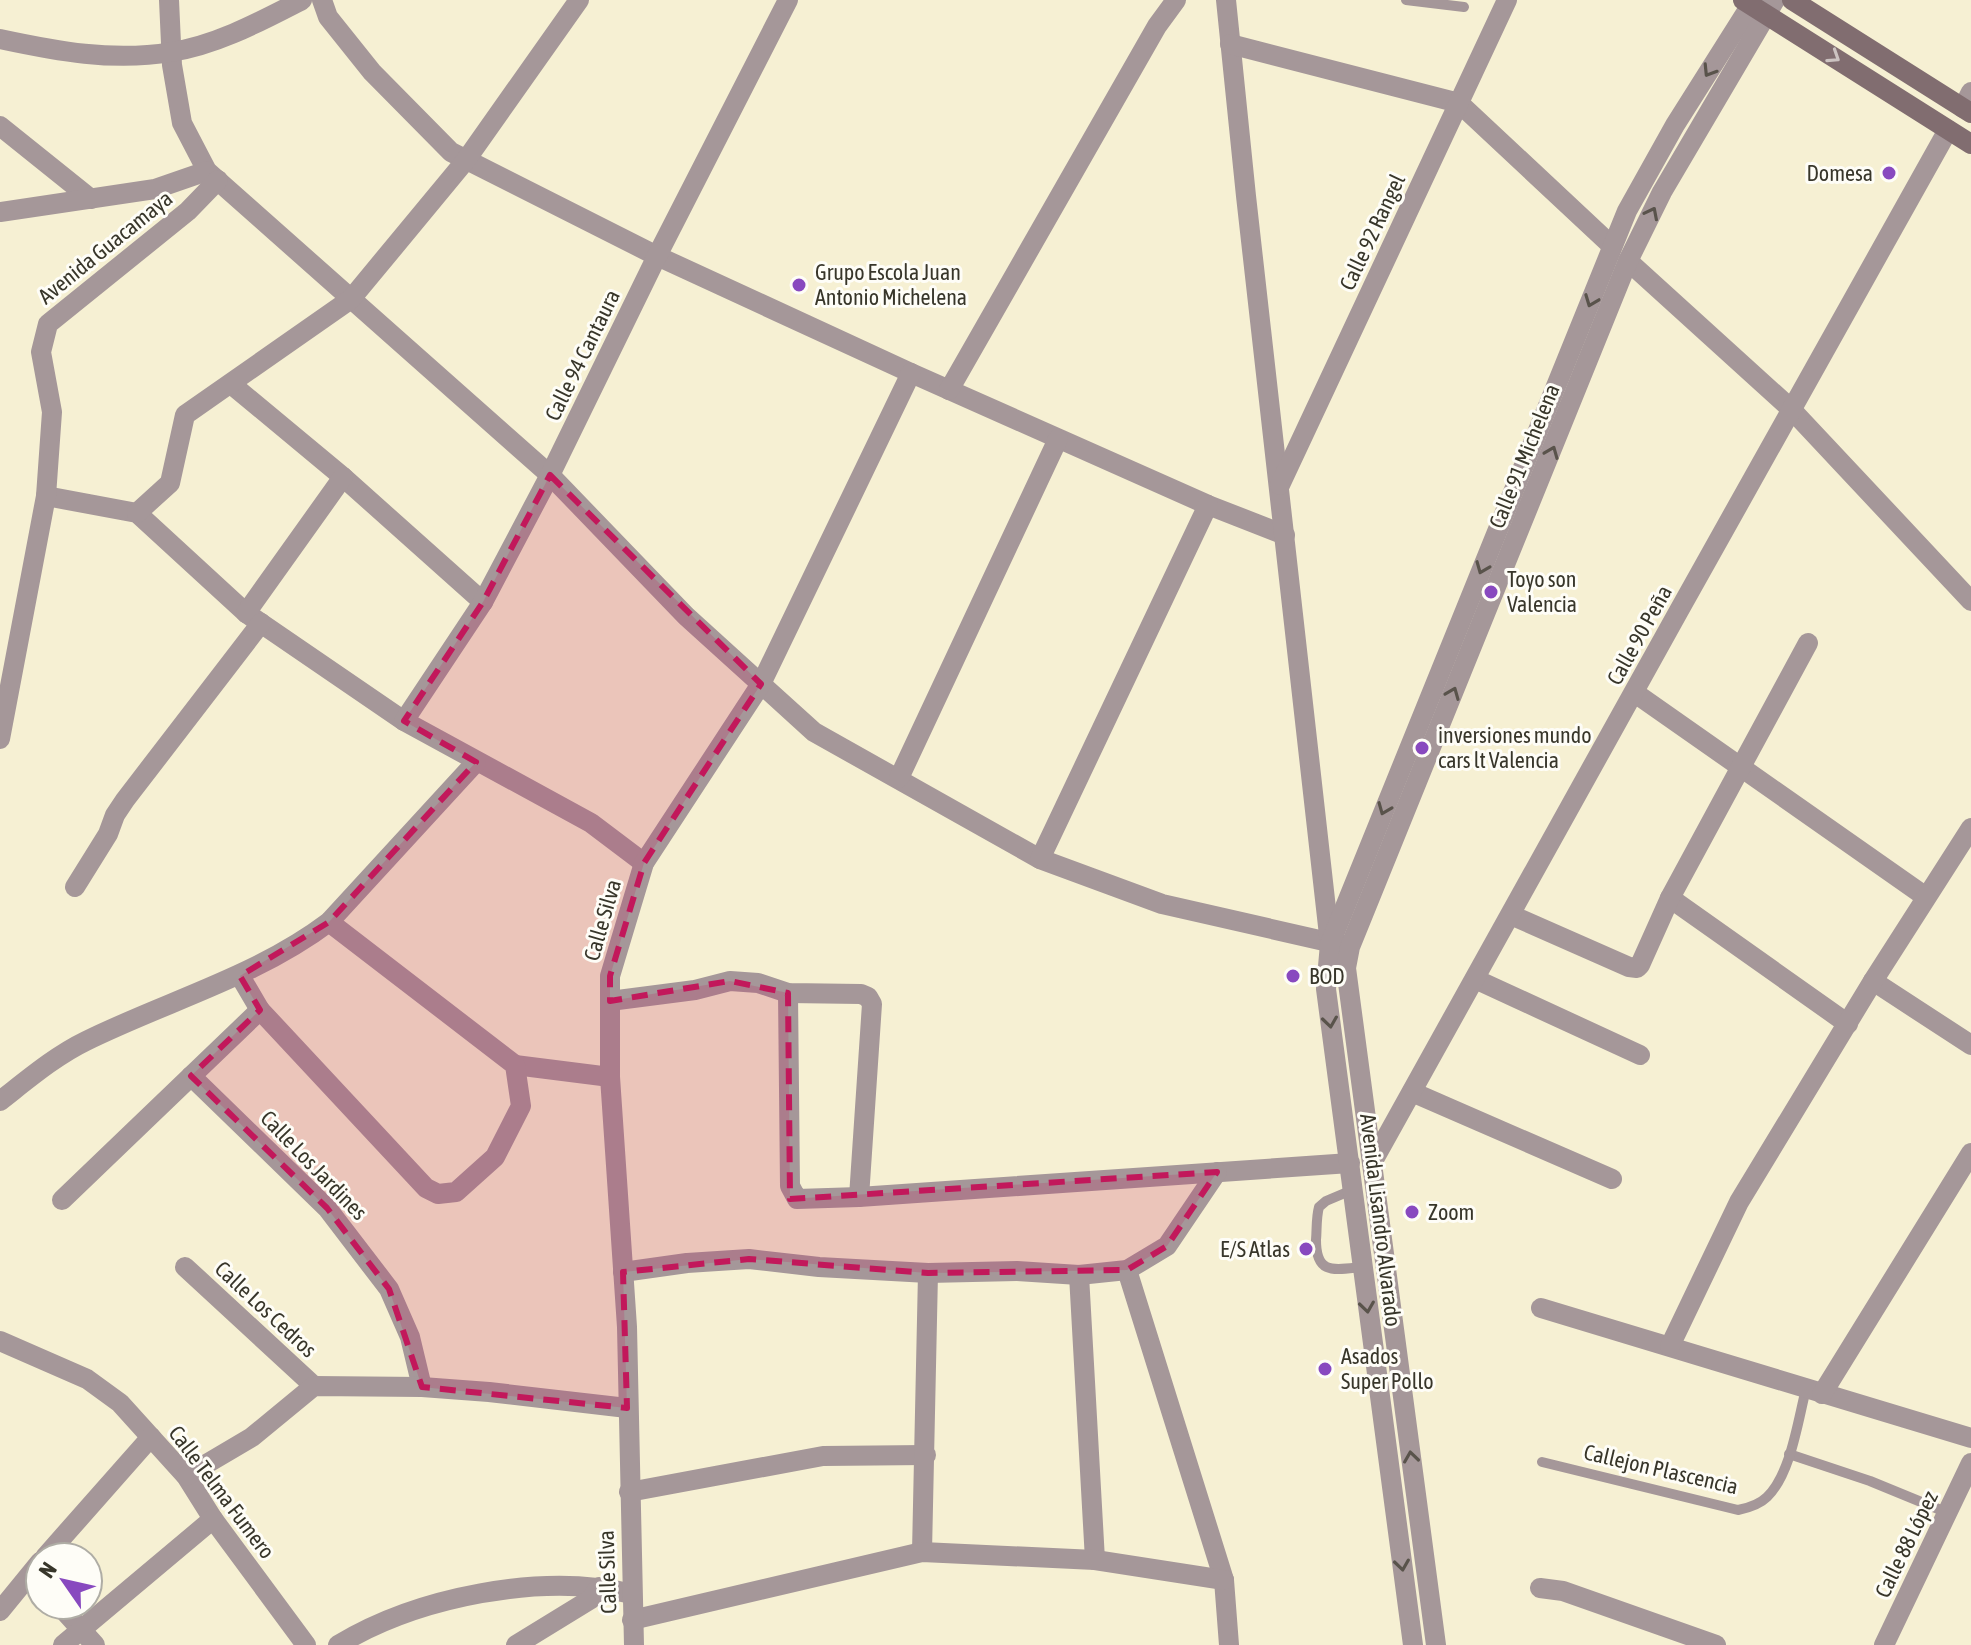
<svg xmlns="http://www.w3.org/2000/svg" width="1971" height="1645" viewBox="0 0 1971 1645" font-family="'Asap Condensed',sans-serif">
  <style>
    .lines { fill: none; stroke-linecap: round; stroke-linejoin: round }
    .service { stroke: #a59799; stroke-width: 10 }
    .minor { stroke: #a59799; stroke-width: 20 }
    .tertiary { stroke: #a59799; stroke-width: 20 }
    .secondary { stroke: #816d70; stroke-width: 20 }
    .oneway { stroke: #ccc3c1 }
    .oneway2 { stroke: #59534b }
    .marked { fill: #c2185b; fill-opacity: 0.2; stroke: #c2185b; stroke-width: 6; stroke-dasharray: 16 10; stroke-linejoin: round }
    .poi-dot { fill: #8849bf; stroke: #fefdf7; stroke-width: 3 }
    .labels { text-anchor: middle; stroke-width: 6; stroke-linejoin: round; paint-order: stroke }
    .poi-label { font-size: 22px; fill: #38362a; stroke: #fefdf7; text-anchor: start }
    .street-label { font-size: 22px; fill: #38362a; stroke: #fefdf7 }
  </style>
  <rect width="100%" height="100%" fill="#f6f0d3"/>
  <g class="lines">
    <g class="service">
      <polyline points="1406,0 1464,7"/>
      <path d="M1352,1190L1326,1201L1319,1207C1316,1218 1317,1229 1316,1240C1316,1275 1334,1270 1361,1267"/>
      <polyline points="1789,1454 1870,1481 1948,1513"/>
      <path d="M1542,1462L1738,1510C1748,1508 1760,1504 1767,1497C1791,1474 1798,1420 1806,1389"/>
    </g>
    <g class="minor">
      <polyline points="169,0 172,65 182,123 207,171 550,475 686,616 814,732 1040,859 1162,904 1346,946"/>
      <polyline points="322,0 328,17 372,72 451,152 657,256 911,373 1208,505 1285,535"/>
      <polyline points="1226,0 1246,196 1330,944"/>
      <path d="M0,39C56,51 113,62 171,52C217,45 261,21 302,0"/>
      <polyline points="1230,44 1459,103 1612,246"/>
      <polyline points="1963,108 1971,92"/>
      <polyline points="0,126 91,199"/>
      <polyline points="0,212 155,189 207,171"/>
      <polyline points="1628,261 1790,408 1971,601"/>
      <polyline points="231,384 343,477 483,602"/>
      <polyline points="949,390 1157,26 1176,0"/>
      <polyline points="1280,485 1507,0"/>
      <polyline points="46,496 137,513 246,613 404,721 591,823 644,863"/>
      <polyline points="137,513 170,483 185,415 351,299 466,160 579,0"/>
      <polyline points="246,613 343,477"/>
      <polyline points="1635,693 1926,897"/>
      <polyline points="404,721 483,602 550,475 657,256 788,0"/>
      <polyline points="0,739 46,496 52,412 41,352 48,324 188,211 218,180"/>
      <polyline points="899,778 1058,439"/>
      <polyline points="1040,859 1208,505"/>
      <polyline points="75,887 108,834 115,815 125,800 261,623"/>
      <polyline points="1670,898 1848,1024"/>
      <polyline points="1511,915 1629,967 1637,968 1640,965 1670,898 1808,643"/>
      <polyline points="240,976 260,1010"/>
      <polyline points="1475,979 1640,1055"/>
      <polyline points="1873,981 1971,1045"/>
      <polyline points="788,993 790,1186 797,1199 859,1197 1350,1163"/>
      <polyline points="610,1001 695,990 730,981 758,983 788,993 861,994 868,997 872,1004 859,1197"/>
      <polyline points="515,1065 610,1077"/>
      <polyline points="191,1076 327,1208 389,1289 410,1337 422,1387"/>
      <polyline points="1412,1092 1612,1179"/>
      <path d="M0,1101C27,1080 55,1056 86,1041C167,1001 256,977 329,922L476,762"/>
      <path d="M1372,1163C1564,819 1754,473 1948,130"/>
      <polyline points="62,1200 260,1010 426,1188 438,1194 456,1192 495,1157 521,1106 515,1065 329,922"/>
      <polyline points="185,1267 314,1386"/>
      <polyline points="1127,1270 1224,1580 1229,1645"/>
      <polyline points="623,1272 687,1263 749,1259 819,1267 928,1273 1017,1271 1079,1275 1127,1270 1167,1246 1217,1172"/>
      <polyline points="1079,1275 1095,1560"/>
      <polyline points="1541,1308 1971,1438"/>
      <polyline points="0,1341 87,1379 120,1403 186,1476 213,1519 306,1645"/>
      <polyline points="1670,1346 1739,1202 1873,981 1971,828"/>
      <polyline points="1822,1394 1971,1153"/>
      <polyline points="186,1476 252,1437 314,1386 422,1387 489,1392 627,1408"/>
      <polyline points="629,1492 823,1456 926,1455"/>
      <polyline points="922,1552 928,1273"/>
      <polyline points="45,1557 151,1437"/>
      <polyline points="1540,1588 1563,1591 1716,1645"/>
      <polyline points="59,1605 95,1645"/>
      <polyline points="0,1611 40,1562"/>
      <polyline points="632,1620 922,1552 1095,1560 1224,1580"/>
      <polyline points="63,1645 213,1519"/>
      <path d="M338,1645C417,1597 542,1572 632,1594"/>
      <polyline points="516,1645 591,1599 599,1587"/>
      <polyline points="634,1645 627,1327 610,1077 610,976 644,863 761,684 911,373"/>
      <polyline points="1884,1645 1971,1463"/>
    </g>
    <g class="tertiary">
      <polyline points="1413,1645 1326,989 1330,944 1627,211 1675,125 1754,0"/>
      <polyline points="1436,1645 1346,968 1350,947 1628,261 1662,192 1775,0"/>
    </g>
    <g class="secondary">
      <polyline points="1743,0 1971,144"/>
      <polyline points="1792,0 1971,113"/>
    </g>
  </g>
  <defs><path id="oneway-chevron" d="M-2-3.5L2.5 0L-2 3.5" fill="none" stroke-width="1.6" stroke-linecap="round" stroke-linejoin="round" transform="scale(2)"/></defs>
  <use class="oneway" href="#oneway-chevron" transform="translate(1834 57) rotate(33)"/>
  <g class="oneway2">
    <use href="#oneway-chevron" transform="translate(1709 71) rotate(122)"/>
    <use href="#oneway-chevron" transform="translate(1652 213) rotate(-63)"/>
    <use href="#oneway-chevron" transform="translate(1591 301) rotate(111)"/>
    <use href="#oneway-chevron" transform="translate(1552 452) rotate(-68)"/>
    <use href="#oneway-chevron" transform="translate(1482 568) rotate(112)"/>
    <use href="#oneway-chevron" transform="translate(1453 693) rotate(-68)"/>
    <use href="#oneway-chevron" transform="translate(1384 809) rotate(112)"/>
    <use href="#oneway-chevron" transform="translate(1330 1022) rotate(82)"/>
    <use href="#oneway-chevron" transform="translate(1367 1307) rotate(82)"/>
    <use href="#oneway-chevron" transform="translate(1411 1457) rotate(-98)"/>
    <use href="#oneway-chevron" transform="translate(1402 1565) rotate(82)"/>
  </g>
  <path class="marked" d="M550,475L761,684L644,863L610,976V1001L730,981L788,993L790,1199L1217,1172L1167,1246L1127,1270L928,1273L749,1259L623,1272L627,1408L422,1387L389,1289L327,1208L191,1076L260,1010L240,976L329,922L476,762L404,721L483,602Z"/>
  <g class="poi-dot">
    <circle cx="1889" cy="173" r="8"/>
    <circle cx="799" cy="285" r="8"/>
    <circle cx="1491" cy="592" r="8"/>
    <circle cx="1422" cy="748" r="8"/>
    <circle cx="1293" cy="976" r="8"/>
    <circle cx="1412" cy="1212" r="8"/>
    <circle cx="1306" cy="1249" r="8"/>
    <circle cx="1325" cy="1369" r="8"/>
  </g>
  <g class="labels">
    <g class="poi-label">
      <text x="1873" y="181" text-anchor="end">Domesa</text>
      <text x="815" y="280">Grupo Escola Juan<tspan x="815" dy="25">Antonio Michelena</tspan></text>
      <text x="1507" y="587">Toyo son<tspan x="1507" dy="25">Valencia</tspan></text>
      <text x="1438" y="743">inversiones mundo<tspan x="1438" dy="25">cars lt Valencia</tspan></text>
      <text x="1309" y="984">BOD</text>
      <text x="1428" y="1220">Zoom</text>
      <text x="1290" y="1257" text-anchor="end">E/S Atlas</text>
      <text x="1341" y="1364">Asados<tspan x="1341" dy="25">Super Pollo</tspan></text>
    </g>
    <g class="street-label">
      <text transform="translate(1372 232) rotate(-65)" y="8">Calle 92 Rangel</text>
      <text transform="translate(105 247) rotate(-39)" y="8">Avenida Guacamaya</text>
      <text transform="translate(582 355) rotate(-64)" y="8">Calle 94 Cantaura</text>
      <text transform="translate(1524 456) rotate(-68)" y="8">Calle 91 Michelena</text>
      <text transform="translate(1639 635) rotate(-61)" y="8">Calle 90 Peña</text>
      <text transform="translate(602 920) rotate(-74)" y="8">Calle Silva</text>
      <text transform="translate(314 1165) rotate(46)" y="8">Calle Los Jardines</text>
      <text transform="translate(1381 1220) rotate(83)" y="8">Avenida Lisandro Alvarado</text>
      <text transform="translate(266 1309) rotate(43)" y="8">Calle Los Cedros</text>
      <text transform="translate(1661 1469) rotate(13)" y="8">Callejon Plascencia</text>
      <text transform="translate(222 1492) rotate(53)" y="8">Calle Telma Fumero</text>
      <text transform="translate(1906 1544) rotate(-64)" y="8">Calle 88 López</text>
      <text transform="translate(607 1572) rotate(-92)" y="8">Calle Silva</text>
    </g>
  </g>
  <g transform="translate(64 1581) rotate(304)"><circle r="38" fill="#fefdf7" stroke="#afada5" stroke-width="2"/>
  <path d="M0-6L14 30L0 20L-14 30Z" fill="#8849bf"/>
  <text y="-12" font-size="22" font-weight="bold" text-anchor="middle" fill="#38362a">N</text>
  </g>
</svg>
